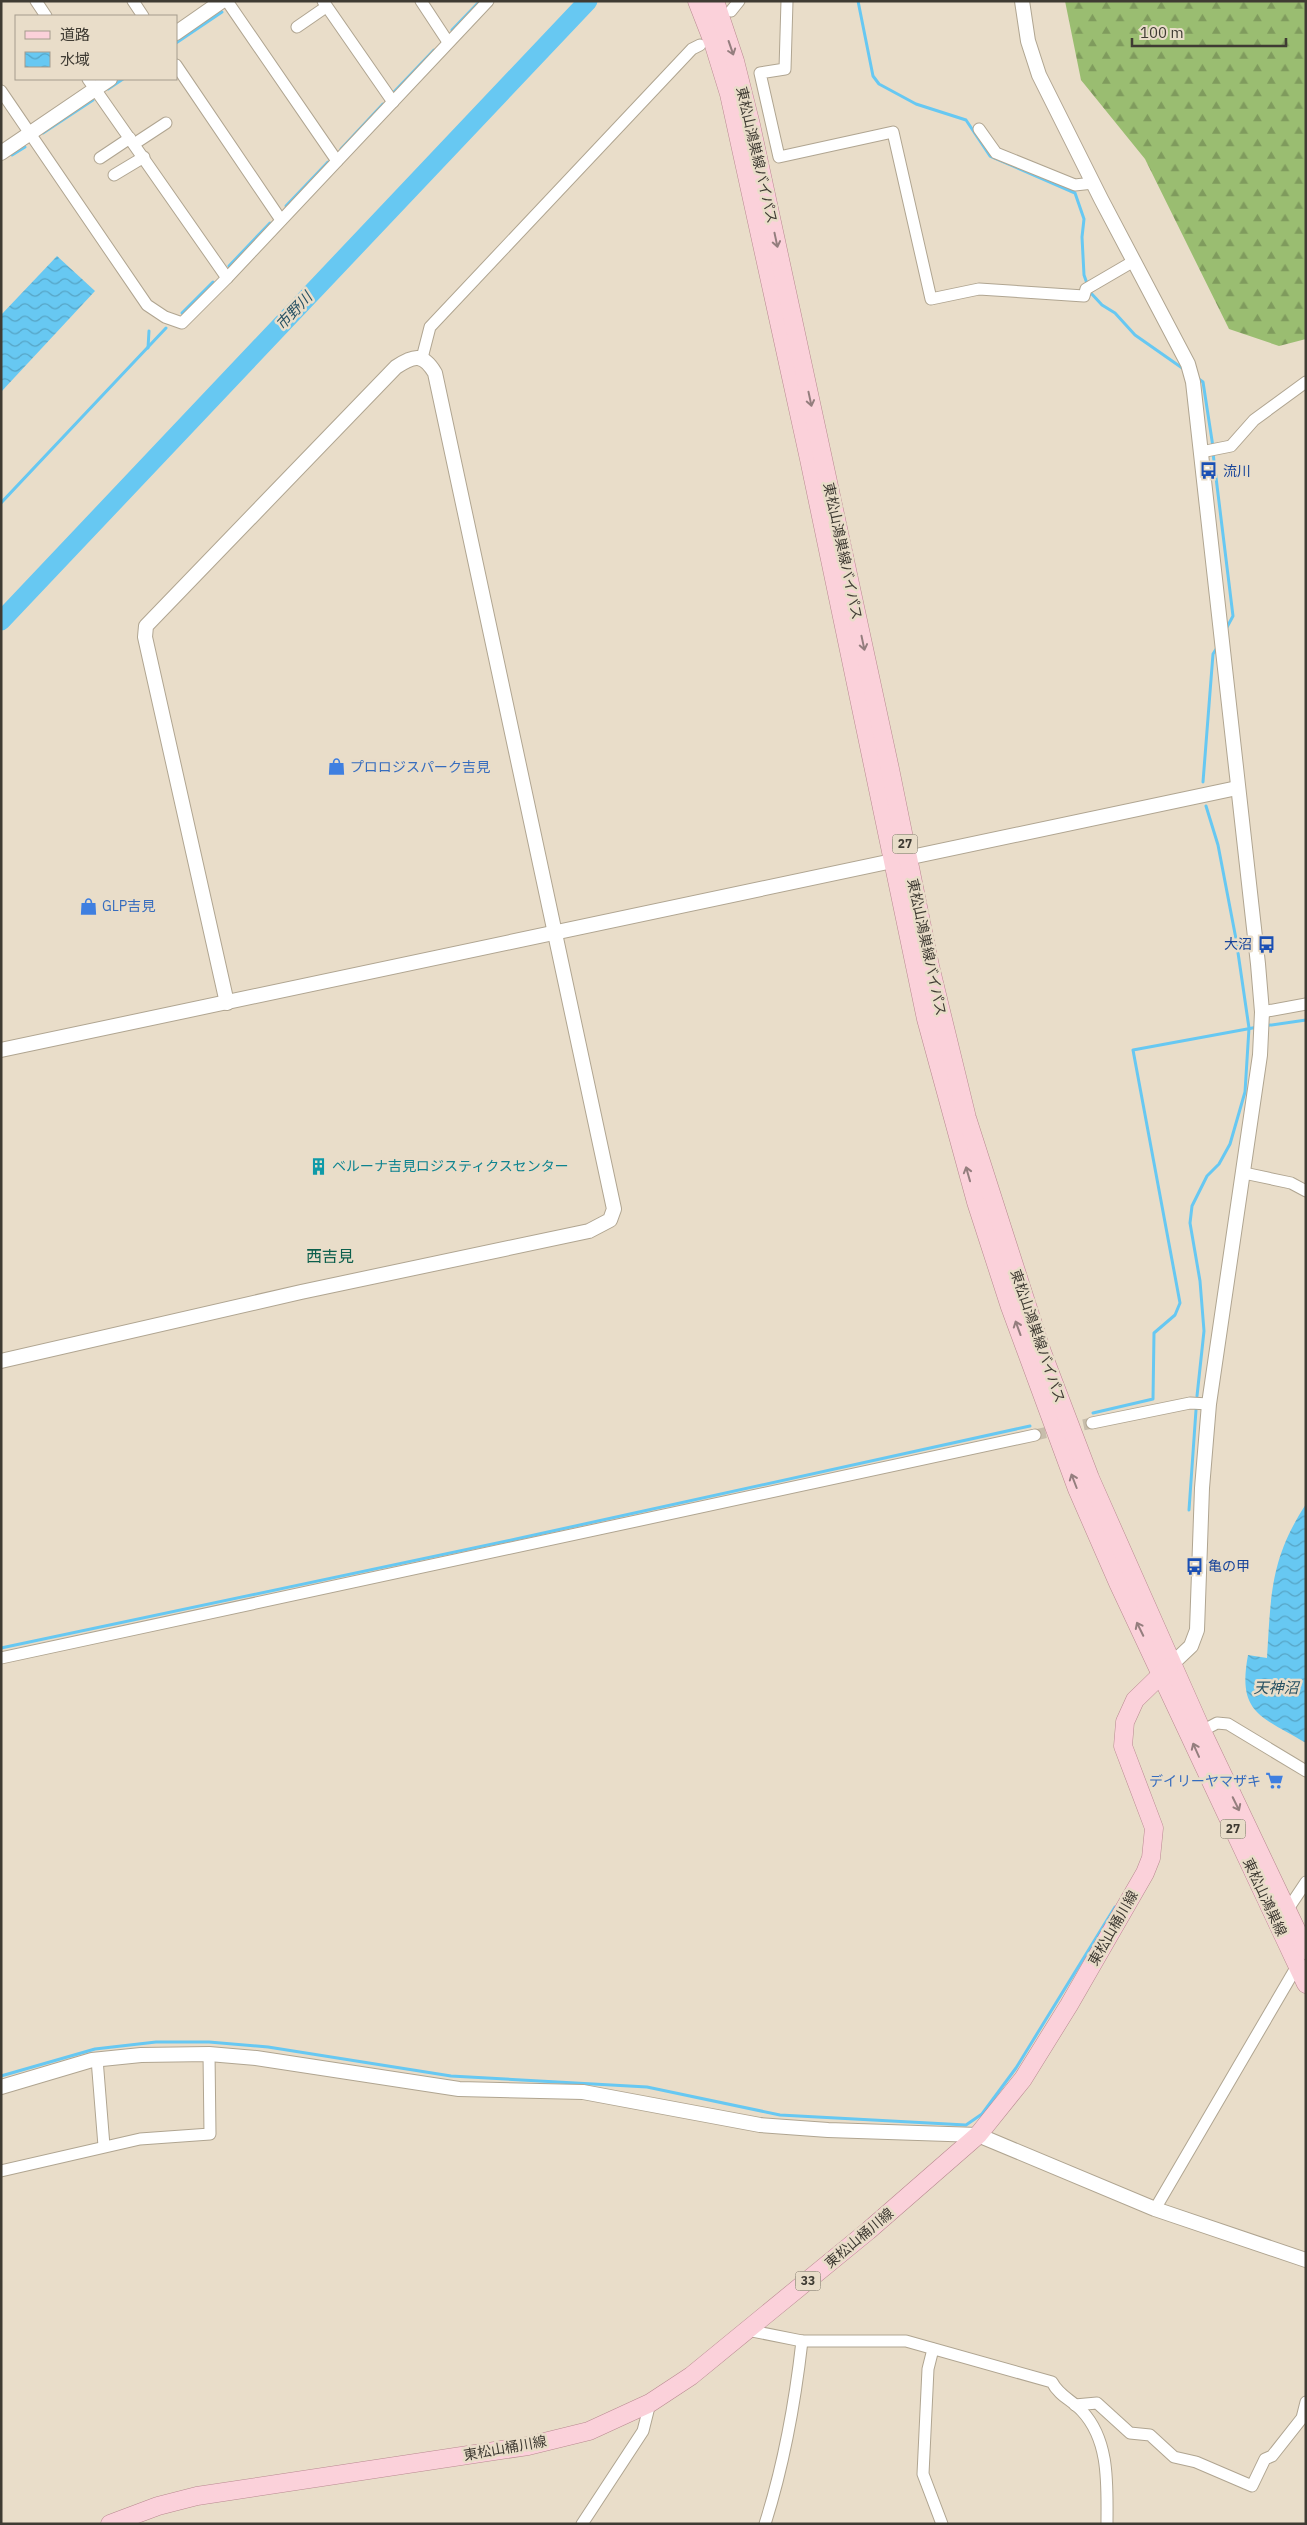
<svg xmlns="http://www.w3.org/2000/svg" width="1307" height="2525" viewBox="0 0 1307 2525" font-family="'IBM Plex Sans','Noto Sans JP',sans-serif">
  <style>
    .forest { fill: url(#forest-firs) }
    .water { fill: url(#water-waves) }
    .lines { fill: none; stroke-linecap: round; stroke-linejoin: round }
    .stream { stroke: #67c8f2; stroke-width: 3 }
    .river { stroke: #67c8f2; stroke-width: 19 }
    .minor-tunnel { stroke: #c7bdab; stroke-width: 11; stroke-dasharray: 11 5.5; stroke-linecap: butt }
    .minor-casing { stroke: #b0a591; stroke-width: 13 }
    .tertiary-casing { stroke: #b0a591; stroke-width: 16 }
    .primary-casing { stroke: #b88990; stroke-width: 19 }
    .minor { stroke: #fff; stroke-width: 11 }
    .tertiary { stroke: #fff; stroke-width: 14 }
    .primary { stroke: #fbd1da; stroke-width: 18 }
    .oneway { stroke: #947e7e }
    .labels { text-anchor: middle; stroke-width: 5; stroke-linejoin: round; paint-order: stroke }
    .shield { fill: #e9ddc9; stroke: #726c60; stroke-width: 1 }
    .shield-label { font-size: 12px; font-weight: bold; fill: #3f3b33 }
    .street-label { font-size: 14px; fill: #3f3b33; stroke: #e9ddc9 }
    .transit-label { font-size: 14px; fill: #164399; stroke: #e9ddc9; text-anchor: start }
    .shop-label { font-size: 14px; fill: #366cbe; stroke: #e9ddc9; text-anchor: start }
    .culture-label { font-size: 14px; fill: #0d838f; stroke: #e9ddc9; text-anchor: start }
    .water-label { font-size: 15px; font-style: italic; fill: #275163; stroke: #e9ddc9 }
    .quarter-label { font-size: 16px; fill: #0c5f4c; stroke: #e9ddc9 }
  </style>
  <defs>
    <pattern id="forest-firs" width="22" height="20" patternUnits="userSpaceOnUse" patternTransform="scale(1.25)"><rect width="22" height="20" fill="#9abd71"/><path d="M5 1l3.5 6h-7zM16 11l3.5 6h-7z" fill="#7f9b5d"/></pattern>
    <pattern id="water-waves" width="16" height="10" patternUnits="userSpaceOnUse" patternTransform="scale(1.25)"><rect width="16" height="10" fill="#67c8f2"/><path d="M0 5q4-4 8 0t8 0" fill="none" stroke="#56a4c5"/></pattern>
  </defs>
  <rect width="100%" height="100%" fill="#e9ddc9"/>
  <polygon class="forest" points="1065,1 1306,1 1306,339 1279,346 1229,329 1145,159 1081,80"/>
  <g class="water">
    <polygon points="57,256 95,291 1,392 1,315"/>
    <path d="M1306,1504V1743C1261,1716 1237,1714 1248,1655L1267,1658C1271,1595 1270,1559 1306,1504Z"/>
  </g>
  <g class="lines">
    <g class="stream">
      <polyline points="858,1 873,76 879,84 916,104 966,120 990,156 1075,193 1084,219 1082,237 1084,275 1090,292 1102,305 1115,313 1135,335 1185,370"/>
      <polyline points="452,30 480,1"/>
      <polyline points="176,43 222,12"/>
      <polyline points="108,89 123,79"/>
      <polyline points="394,92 434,50"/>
      <polyline points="43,133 93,100"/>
      <polyline points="341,149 383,104"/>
      <polyline points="12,155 25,147"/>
      <polyline points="286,206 328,162"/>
      <polyline points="229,266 270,223"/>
      <polyline points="182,313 213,282"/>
      <polyline points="148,348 149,331"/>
      <polyline points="1196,377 1203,382 1213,447"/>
      <polyline points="1213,453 1233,616 1226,629"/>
      <polyline points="1,503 166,328"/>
      <polyline points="1203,782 1213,654 1218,646"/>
      <polyline points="1264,1026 1306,1020"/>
      <polyline points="1197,1396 1204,1331 1200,1281 1190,1223 1192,1206 1207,1176 1219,1164 1230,1144 1245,1092 1249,1028 1236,939 1218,845 1206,806"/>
      <polyline points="1093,1413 1153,1399 1154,1333 1175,1315 1180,1303 1133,1050 1258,1027"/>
      <polyline points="1189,1510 1196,1410"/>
      <polyline points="1,1648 516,1539 1030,1426"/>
      <polyline points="1,2076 95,2049 156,2042 209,2042 268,2047 451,2076 647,2087 780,2115 966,2125 982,2114 1016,2068 1115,1907"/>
    </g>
    <polyline class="river" points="1,621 588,1"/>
    <polyline class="minor-tunnel" points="1035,1435 1092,1423"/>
    <defs>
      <g id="minor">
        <polyline points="36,1 46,16"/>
        <polyline points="133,1 143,16"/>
        <polyline points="227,1 337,161"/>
        <polyline points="323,1 393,102"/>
        <polyline points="421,1 448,42"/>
        <polyline points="787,1 785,69 760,73 779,157 893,132 931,299 979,289 1084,296 1086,289 1134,261"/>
        <polyline points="731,11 739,1"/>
        <polyline points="297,27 326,7"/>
        <polyline points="176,65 281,220"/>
        <polyline points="88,79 227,278"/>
        <polyline points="1,91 147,305 165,317 182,323 227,278 488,1"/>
        <polyline points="979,129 996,153 1075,185 1093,183"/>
        <polyline points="134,144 166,123"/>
        <polyline points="100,158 130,138"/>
        <polyline points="114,175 144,157"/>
        <polyline points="422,358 430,327 692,49 700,45"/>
        <polyline points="1201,452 1231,446 1254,420 1306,382"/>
        <polyline points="1262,1012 1306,1004"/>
        <polyline points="1244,1173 1291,1183 1306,1191"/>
        <polyline points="1092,1423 1190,1403 1209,1404"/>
        <polyline points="1,1658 1035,1435"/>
        <polyline points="1202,1731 1217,1723 1228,1724 1306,1771"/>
        <polyline points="1286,1912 1306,1882"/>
        <polyline points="97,2059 104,2146"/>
        <polyline points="1,2171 140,2139 210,2134 209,2054"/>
        <polyline points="1155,2209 1297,1966"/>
        <path d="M747,2330L802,2341H906L1052,2382C1059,2396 1072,2400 1082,2411C1110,2441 1107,2485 1107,2524"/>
        <polyline points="933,2349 928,2369 923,2474 942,2524"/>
        <polyline points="1075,2405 1097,2403 1130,2433 1150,2435 1174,2457 1196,2462 1252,2486 1265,2459 1272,2456 1302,2418 1306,2402"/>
        <polyline points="582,2524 643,2431 650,2403"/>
        <path d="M765,2524C784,2464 795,2403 802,2341"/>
      </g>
      <g id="tertiary">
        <polyline points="1022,1 1028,41 1039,75 1101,199 1188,364 1193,382 1258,964 1262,1012 1260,1055 1209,1404 1202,1488 1197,1630 1191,1646 1172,1664"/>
        <polyline points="176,33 222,1"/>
        <polyline points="1,153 110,79"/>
        <polyline points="1,1050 1237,788"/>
        <path d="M1,1361L301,1292L589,1231L610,1220L614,1209L435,373C423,353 414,355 396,367L146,626L145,637L227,1003"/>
        <polyline points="1,2087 92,2060 141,2055 209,2054 256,2058 459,2089 583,2092 760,2125 828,2130 978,2135 1155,2209 1306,2260"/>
      </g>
      <g id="primary">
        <polyline points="697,1 713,42 729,94 809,459 926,1019 976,1202 1010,1307 1077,1489 1118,1583 1306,1984"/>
        <polyline points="715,1 735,61 751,125 890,769 930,966 967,1118 1042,1352 1090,1478 1202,1731 1306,1950"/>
        <polyline points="110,2524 158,2506 197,2496 528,2446 589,2431 650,2403 691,2376 868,2231 978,2135 1023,2079 1069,2005 1145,1873 1151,1858 1154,1828 1123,1746 1125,1722 1135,1700 1169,1667"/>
      </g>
    </defs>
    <use href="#minor" class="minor-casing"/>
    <use href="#tertiary" class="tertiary-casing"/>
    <use href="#primary" class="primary-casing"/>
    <use href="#minor" class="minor"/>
    <use href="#tertiary" class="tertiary"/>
    <use href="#primary" class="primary"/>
  </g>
  <defs><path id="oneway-shaft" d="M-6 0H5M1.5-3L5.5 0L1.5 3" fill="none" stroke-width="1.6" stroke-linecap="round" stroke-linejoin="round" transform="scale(1.25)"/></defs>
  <g class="oneway">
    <use href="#oneway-shaft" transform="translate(731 48) rotate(71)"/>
    <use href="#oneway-shaft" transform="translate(776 240) rotate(78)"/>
    <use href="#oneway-shaft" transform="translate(810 399) rotate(78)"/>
    <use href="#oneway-shaft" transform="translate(863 643) rotate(78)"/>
    <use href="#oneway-shaft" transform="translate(968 1174) rotate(-106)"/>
    <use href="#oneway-shaft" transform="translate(1018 1328) rotate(-110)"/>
    <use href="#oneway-shaft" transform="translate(1074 1481) rotate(-111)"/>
    <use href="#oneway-shaft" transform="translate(1140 1629) rotate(-116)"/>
    <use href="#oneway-shaft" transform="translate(1196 1750) rotate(-114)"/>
    <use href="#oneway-shaft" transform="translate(1236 1804) rotate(64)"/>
  </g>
  <defs>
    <symbol id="bus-bare" viewBox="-9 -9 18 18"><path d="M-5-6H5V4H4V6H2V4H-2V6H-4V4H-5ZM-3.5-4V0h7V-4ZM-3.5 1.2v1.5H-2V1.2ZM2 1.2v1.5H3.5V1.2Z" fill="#1a4fb4" stroke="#e9ddc9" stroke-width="2.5" paint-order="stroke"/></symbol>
    <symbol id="shop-bare" viewBox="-9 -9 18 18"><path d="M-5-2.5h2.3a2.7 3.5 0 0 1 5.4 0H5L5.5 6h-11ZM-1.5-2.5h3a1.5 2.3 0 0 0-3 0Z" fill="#3f7fe0" stroke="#e9ddc9" stroke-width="2.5" paint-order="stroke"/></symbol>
    <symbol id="building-bare" viewBox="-9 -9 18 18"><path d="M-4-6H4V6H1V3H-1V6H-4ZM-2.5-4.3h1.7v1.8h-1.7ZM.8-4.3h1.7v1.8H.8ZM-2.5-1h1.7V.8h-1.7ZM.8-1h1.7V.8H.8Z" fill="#0f9aa8" stroke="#e9ddc9" stroke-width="2.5" paint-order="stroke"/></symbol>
    <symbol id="supermarket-bare" viewBox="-9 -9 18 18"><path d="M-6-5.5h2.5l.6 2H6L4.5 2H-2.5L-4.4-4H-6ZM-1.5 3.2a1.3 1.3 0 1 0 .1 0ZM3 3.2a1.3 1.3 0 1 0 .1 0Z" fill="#3f7fe0" stroke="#e9ddc9" stroke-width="2.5" paint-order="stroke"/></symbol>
  </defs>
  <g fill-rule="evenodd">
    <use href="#bus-bare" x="1196" y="458" width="25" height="25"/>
    <use href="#shop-bare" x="324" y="754" width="25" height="25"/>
    <use href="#shop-bare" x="76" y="894" width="25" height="25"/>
    <use href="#bus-bare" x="1254" y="932" width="25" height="25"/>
    <use href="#building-bare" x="306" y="1154" width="25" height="25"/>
    <use href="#bus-bare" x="1182" y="1554" width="25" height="25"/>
    <use href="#supermarket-bare" x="1262" y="1768" width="25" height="25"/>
  </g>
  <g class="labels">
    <g class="shield">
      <rect x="892.5" y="834.5" width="25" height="19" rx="4"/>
      <rect x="1220.5" y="1819.5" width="25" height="19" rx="4"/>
      <rect x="795.5" y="2271.5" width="25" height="19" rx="4"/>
    </g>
    <g class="shield-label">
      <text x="905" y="848">27</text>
      <text x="1233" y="1833">27</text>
      <text x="808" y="2285">33</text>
    </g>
    <g class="street-label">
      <text transform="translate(757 155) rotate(77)" y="5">東松山鴻巣線バイパス</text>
      <text transform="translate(843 551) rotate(78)" y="5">東松山鴻巣線バイパス</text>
      <text transform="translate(927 947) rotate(78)" y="5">東松山鴻巣線バイパス</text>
      <text transform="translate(1038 1336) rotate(71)" y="5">東松山鴻巣線バイパス</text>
      <text transform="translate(1265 1897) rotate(65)" y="5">東松山鴻巣線</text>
      <text transform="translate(1113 1928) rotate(-60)" y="5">東松山桶川線</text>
      <text transform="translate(859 2238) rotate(-40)" y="5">東松山桶川線</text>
      <text transform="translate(505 2448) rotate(-10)" y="5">東松山桶川線</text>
    </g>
    <g class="transit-label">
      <text x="1223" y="476">流川</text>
      <text x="1252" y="949" text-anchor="end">大沼</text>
      <text x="1208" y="1571">亀の甲</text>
    </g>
    <g class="shop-label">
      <text x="350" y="772">プロロジスパーク吉見</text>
      <text x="102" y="911">GLP吉見</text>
      <text x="1261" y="1786" text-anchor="end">デイリーヤマザキ</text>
    </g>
    <g class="culture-label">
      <text x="332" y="1171">ベルーナ吉見ロジスティクスセンター</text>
    </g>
    <g class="water-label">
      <text transform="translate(294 311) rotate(-47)" y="5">市野川</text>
      <text x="1276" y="1693">天神沼</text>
    </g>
    <g class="quarter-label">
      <text x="330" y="1262">西吉見</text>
    </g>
  </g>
  <rect width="1307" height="2525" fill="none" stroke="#3f3b33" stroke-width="5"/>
  <rect x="15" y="15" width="162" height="65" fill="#e9ddc9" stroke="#a59c8d"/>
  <rect x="25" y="31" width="25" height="8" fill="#fbd1da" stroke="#a59c8d"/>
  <text x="60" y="40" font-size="15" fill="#3f3b33">道路</text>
  <rect x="25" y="52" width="25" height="15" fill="url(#water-waves)" stroke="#a59c8d"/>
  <text x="60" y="65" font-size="15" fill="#3f3b33">水域</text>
  <path d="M1132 38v8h154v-8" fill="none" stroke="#3f3b33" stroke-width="2.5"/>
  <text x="1140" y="38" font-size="15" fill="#3f3b33" stroke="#e9ddc9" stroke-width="4" paint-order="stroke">100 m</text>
</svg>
